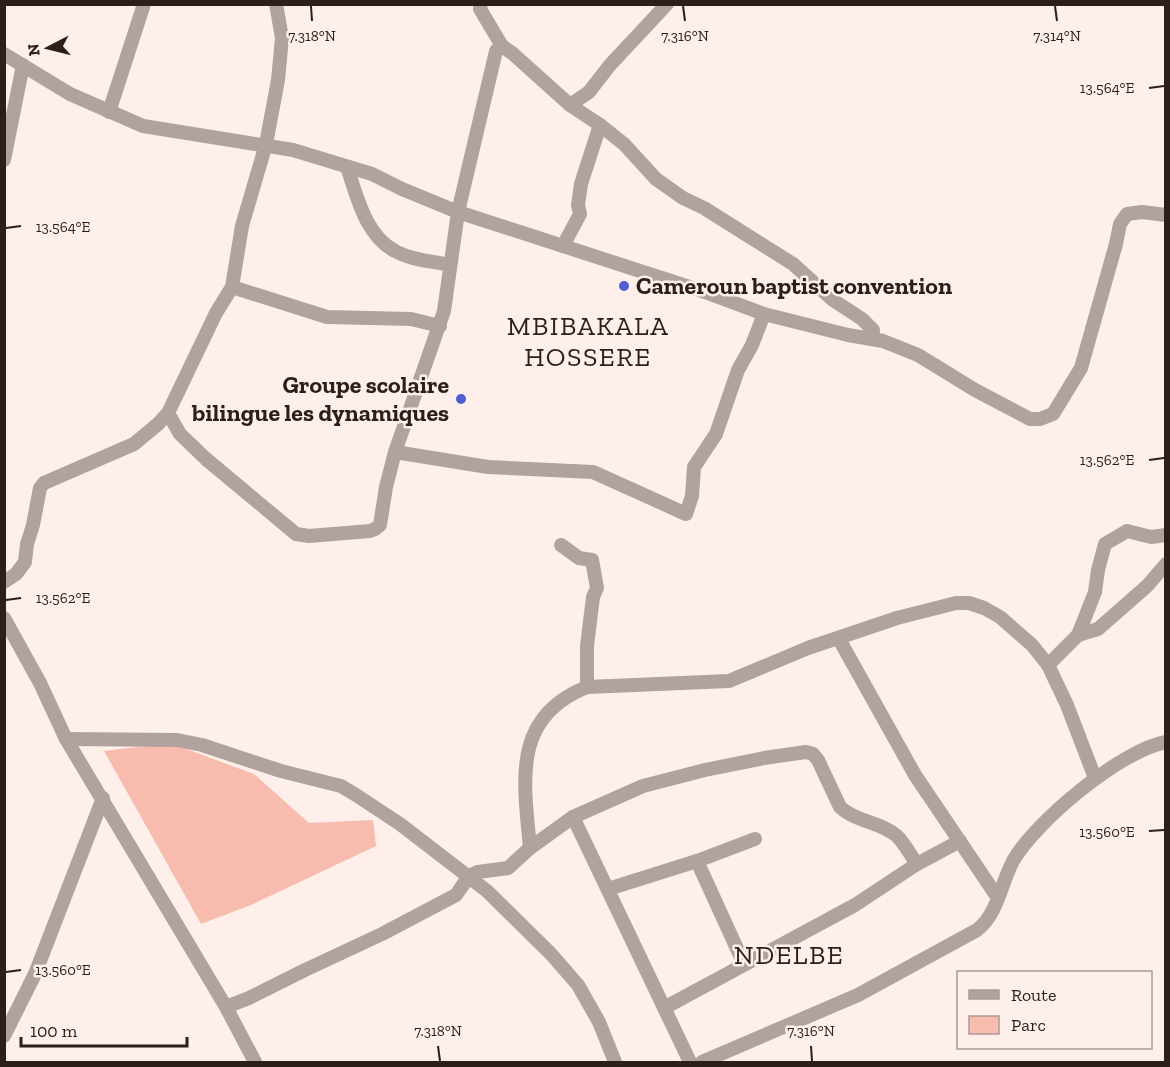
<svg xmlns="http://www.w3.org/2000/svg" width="1170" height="1067" viewBox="0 0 1170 1067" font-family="'Zilla Slab',serif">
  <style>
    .green { fill: #f7bcae }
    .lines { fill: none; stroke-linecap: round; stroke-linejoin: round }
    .street { stroke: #b2a29e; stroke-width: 14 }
    .ticks { fill: none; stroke: #2c1e1b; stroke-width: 2 }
    .poi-dot { fill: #4f5dd3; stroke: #ffefeb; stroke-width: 2 }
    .labels { text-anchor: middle; stroke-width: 5; stroke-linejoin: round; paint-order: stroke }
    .poi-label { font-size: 24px; font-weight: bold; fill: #2c1e1b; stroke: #ffefeb; text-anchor: start }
    .quarter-label { font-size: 27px; letter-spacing: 1.5px; fill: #2c1e1b; stroke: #ffefeb }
    .ticks-label { font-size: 15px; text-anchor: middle; fill: #2c1e1b; stroke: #ffefeb; stroke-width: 5; stroke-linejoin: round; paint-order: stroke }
  </style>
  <rect width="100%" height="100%" fill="#ffefeb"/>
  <polygon class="green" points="170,743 254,774 309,823 373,820 376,846 251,905 201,924 104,751"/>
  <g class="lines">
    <g class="street">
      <polyline points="481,4 480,9 502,46"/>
      <polyline points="4,54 70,94 143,126 293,150 372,174 402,189 458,212 705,292 764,314 848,335 883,341 918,355 975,390 1030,419 1040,419 1053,414 1081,368 1116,244 1120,224 1127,214 1142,212 1166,215"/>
      <polyline points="570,105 589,92 610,65 667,4"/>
      <polyline points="109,112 144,4"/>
      <polyline points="4,160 23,65"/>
      <path d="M347,167C357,196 365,235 395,251C411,260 432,261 450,265"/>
      <polyline points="563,246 580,214 578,205 581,184 600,125"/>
      <polyline points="232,287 327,317 411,319 440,326"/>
      <polyline points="168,413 180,434 206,459 296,534 309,536 370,531 375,529 380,525 386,487 395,452 444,311 458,212 496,51 502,46 512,53 570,105 600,125 624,144 656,179 683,198 704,208 793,264 833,300 862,319 873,330 873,339"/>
      <polyline points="395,452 488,467 593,472 686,514 692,496 694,467 716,434 738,370 752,345 764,314"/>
      <polyline points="561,545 579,558 592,560 597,588 593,597 587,646 587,687"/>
      <polyline points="4,582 16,574 25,562 27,544 33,525 40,488 44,483 134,444 158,424 168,413 216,313 232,287 242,226 266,144 278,80 282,38 276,4"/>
      <polyline points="4,618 40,683 66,739 226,1007 255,1062"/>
      <polyline points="1078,635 1098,629 1147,586 1166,564"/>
      <polyline points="839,639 915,775 998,898"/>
      <polyline points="1048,665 1078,635 1095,592 1098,570 1105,544 1127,531 1151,537 1166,535"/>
      <polyline points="66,739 177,740 202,745 281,771 341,786 356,795 400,824 487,891 551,954 578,985 599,1022 615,1062"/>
      <path d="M573,817L643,786L705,770L764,758L806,752L813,754L818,760L840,807C856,822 881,822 897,836C905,844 911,856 917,864"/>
      <path d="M530,848C524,782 511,717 587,687L729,681L808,648L897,618L956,603H969L984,608L1000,617L1032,645L1048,665L1067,705L1095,778"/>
      <polyline points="697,861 744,964"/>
      <polyline points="608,889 697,861 755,839"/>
      <polyline points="226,1007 249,998 305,970 382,934 456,895 469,876 478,872 508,868 530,848 573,817 690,1062"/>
      <polyline points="664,1008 855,905 917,864 960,841"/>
      <polyline points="4,1036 35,974 103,798"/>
      <path d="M702,1062L858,995L977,930C998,914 1001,883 1013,861C1035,822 1121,750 1166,742"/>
    </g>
  </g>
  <path class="ticks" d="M311,6L312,21M683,6L685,21M1055,6L1057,21M1149,88L1164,86M6,228L21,226M1149,460L1164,458M6,600L21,598M1149,831L1164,830M6,972L21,970M438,1046L440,1061M811,1046L812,1061"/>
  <g class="poi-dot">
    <circle cx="624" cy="286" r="6"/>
    <circle cx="461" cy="399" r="6"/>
  </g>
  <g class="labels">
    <g class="poi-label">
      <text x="636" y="294">Cameroun baptist convention</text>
      <text x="449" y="393" text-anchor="end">Groupe scolaire<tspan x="449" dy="28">bilingue les dynamiques</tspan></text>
    </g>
    <g class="quarter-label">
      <text x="588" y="335">MBIBAKALA<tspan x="588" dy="31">HOSSERE</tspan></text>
      <text x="789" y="964">NDELBE</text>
    </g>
  </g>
  <g class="ticks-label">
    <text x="312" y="41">7.318°N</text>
    <text x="685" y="41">7.316°N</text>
    <text x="1057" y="41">7.314°N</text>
    <text x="1107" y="93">13.564°E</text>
    <text x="63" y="232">13.564°E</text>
    <text x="1107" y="465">13.562°E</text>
    <text x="63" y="603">13.562°E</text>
    <text x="1107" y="837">13.560°E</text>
    <text x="63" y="975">13.560°E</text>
    <text x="438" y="1036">7.318°N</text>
    <text x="811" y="1036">7.316°N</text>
  </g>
  <rect width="1170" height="1067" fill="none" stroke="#2c1e1b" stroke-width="12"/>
  <rect x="957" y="971" width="195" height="78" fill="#ffefeb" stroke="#ab9b98" stroke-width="1.5"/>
  <rect x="969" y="990" width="30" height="9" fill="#b2a29e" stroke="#ab9b98" stroke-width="1.5"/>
  <text x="1011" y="1001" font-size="18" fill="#2c1e1b">Route</text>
  <rect x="969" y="1016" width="30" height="18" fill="#f7bcae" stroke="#ab9b98" stroke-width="1.5"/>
  <text x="1011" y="1031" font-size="18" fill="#2c1e1b">Parc</text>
  <g transform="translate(48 48) rotate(263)" stroke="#ffefeb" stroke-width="4.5" paint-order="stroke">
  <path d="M0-4.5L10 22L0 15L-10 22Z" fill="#2c1e1b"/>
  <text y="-9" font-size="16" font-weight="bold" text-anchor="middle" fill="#2c1e1b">N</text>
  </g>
  <path d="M21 1037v9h166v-9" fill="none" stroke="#2c1e1b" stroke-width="3"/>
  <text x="30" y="1037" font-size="18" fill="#2c1e1b" stroke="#ffefeb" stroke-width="4.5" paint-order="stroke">100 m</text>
</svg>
